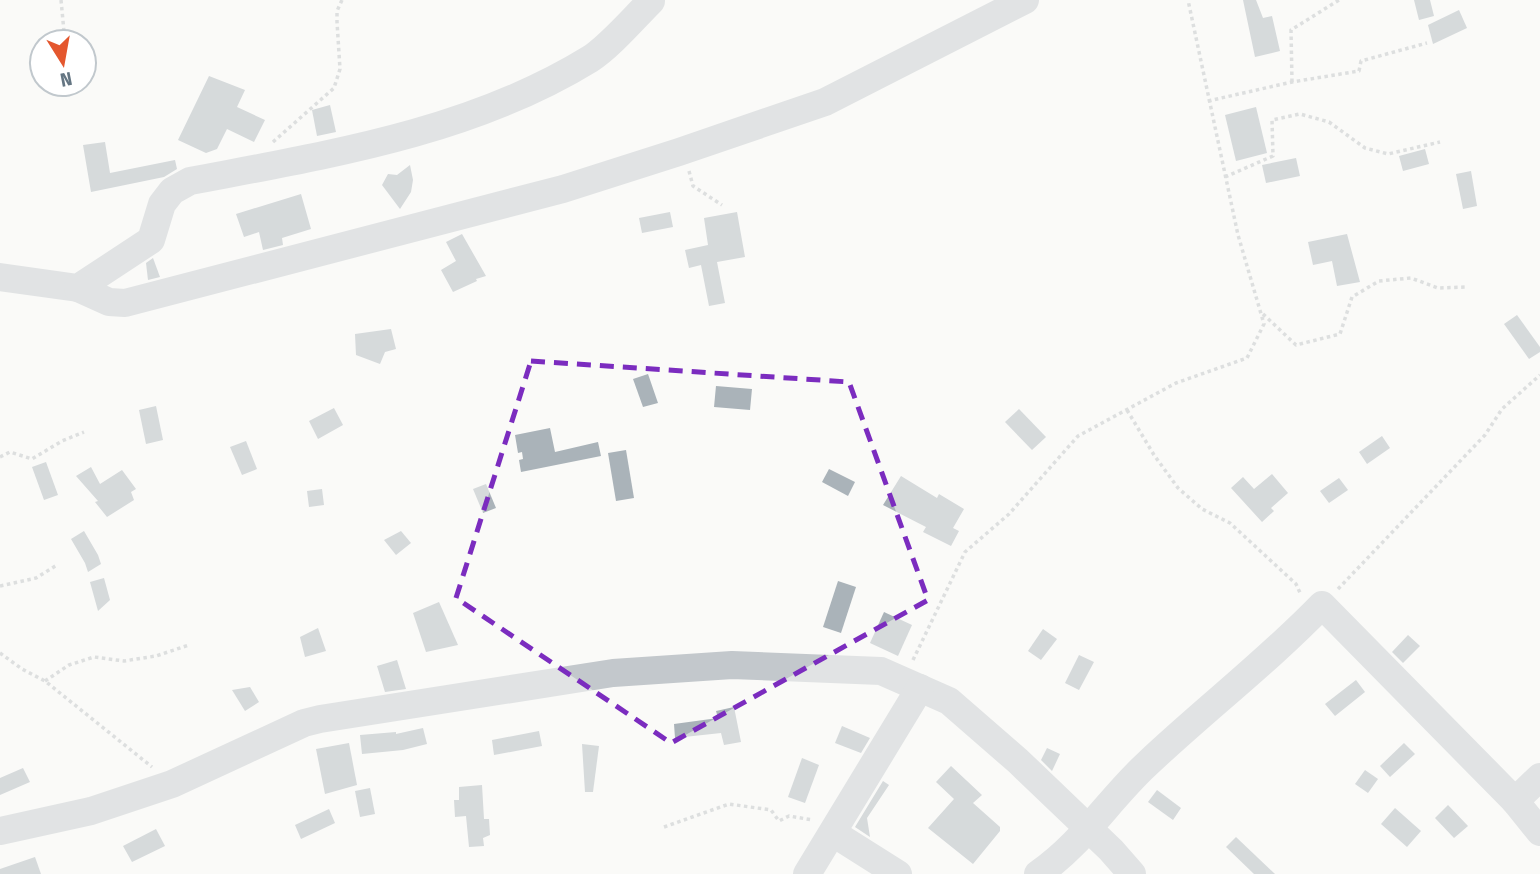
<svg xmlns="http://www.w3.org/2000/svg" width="1540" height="874" viewBox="0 0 1540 874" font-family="'Fira Sans Condensed',sans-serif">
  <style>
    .building { fill: #aab3b9 }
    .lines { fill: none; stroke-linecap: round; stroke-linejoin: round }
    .path { stroke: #bbbfc2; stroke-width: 3.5; stroke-dasharray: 3.5 3.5; stroke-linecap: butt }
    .minor { stroke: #c3c8cc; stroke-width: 28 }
    .marked { fill: none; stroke: #7b2cbf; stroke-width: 5; stroke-dasharray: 14 9; stroke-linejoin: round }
  </style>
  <rect width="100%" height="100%" fill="#fafaf8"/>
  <g class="building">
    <polygon points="1243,0 1256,0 1263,18 1272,16 1280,51 1255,57"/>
    <polygon points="1414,0 1430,0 1434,16 1419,20"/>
    <polygon points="1459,10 1467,28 1433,44 1428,25"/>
    <polygon points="209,76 245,90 237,107 265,120 254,142 227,129 217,149 206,153 178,140"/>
    <polygon points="330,105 336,132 317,136 312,110"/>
    <polygon points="1256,107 1267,153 1236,161 1225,115"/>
    <polygon points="105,142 110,173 175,160 177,169 164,177 91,192 83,145"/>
    <polygon points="1425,149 1429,164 1403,171 1399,156"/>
    <polygon points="1296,158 1300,176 1266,183 1262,165"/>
    <polygon points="410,165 413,180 411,192 400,209 382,185 388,174 397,175"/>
    <polygon points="1471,171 1477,206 1463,209 1456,174"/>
    <polygon points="301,194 311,229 282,238 283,245 263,250 259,232 244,237 236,214"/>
    <polygon points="670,212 673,227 642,233 639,218"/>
    <polygon points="737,212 745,257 717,262 725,303 709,306 701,265 689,268 685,250 708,245 704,218"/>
    <polygon points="462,234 486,276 476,279 477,281 453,292 441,270 456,261 446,242"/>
    <polygon points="1347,234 1360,282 1337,286 1332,261 1313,265 1308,242"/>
    <polygon points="153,258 160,277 148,280 146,263"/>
    <polygon points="1517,315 1540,347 1540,352 1529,359 1504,324"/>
    <polygon points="391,329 396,349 385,352 380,364 356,355 355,334"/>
    <polygon points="648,374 658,403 643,407 633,379"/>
    <polygon points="716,386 752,389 750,410 714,407"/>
    <polygon points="156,406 163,440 146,444 139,410"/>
    <polygon points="334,408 343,425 318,439 309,421"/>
    <polygon points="1019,409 1046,437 1032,450 1005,422"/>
    <polygon points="550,428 555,452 598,442 601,456 521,472 519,460 523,459 522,452 518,453 515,435"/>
    <polygon points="1382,436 1390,448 1367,464 1359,452"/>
    <polygon points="246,441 257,469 242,475 230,447"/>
    <polygon points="626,450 634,498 616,501 608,453"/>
    <polygon points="46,462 58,495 44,500 32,467"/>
    <polygon points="91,467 100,484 122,470 136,489 131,492 134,500 107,517 95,502 98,501 76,476"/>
    <polygon points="829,469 855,482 848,496 822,482"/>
    <polygon points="1272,474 1288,493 1271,508 1274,511 1262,522 1231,488 1243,477 1254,489"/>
    <polygon points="901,476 937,498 939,494 964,509 953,528 959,531 951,546 923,532 926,527 883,505"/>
    <polygon points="1339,478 1348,490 1329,503 1320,491"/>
    <polygon points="486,484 496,508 483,513 473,489"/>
    <polygon points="322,489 324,505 309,507 307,491"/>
    <polygon points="84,531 98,555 101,564 88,572 85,563 71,539"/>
    <polygon points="401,531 411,543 396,555 384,540"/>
    <polygon points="104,578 110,600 98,611 90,582"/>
    <polygon points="838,581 856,587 841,633 823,627"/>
    <polygon points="439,602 458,645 426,652 413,613"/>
    <polygon points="884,612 912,625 898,656 870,643"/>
    <polygon points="318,628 326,651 305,657 300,637"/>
    <polygon points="1043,629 1057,639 1041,660 1028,651"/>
    <polygon points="1408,635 1420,646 1403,663 1392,652"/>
    <polygon points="1079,655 1094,662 1079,690 1065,683"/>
    <polygon points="397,660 406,689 385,692 377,666"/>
    <polygon points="1356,680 1365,692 1335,716 1325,704"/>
    <polygon points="250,687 259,702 245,711 232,690"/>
    <polygon points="734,707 741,742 724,745 721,733 675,738 674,724 718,718 716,711"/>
    <polygon points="842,726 870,738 861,753 835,743"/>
    <polygon points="423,728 427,744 403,750 362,754 360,735 396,732 396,734"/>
    <polygon points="539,731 542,746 494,755 492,740"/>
    <polygon points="349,743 357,785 325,794 316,749"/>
    <polygon points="1404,743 1415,754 1390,777 1380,766"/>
    <polygon points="582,744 599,746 593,792 585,792"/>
    <polygon points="1047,748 1060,754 1052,771 1041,760"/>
    <polygon points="802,758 819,765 805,803 788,797"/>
    <polygon points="951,766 982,795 973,803 1000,827 1000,831 973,864 928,828 954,799 936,782"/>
    <polygon points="23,768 30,782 0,795 0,778"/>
    <polygon points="1365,770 1378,779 1368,793 1355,784"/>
    <polygon points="883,781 889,785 867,818 870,837 855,827"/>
    <polygon points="482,785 484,819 489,819 490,835 483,838 484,846 469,847 466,816 455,817 454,800 459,800 459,787"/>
    <polygon points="370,788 375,814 360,817 355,791"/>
    <polygon points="1157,790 1181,808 1173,820 1148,802"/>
    <polygon points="1448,805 1468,826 1454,838 1435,818"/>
    <polygon points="1395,808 1421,831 1407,847 1381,824"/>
    <polygon points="329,809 335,823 301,839 295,825"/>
    <polygon points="156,829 165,846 132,862 123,846"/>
    <polygon points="1236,837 1275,874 1254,874 1226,847"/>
    <polygon points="35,857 41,874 0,874 0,869"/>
  </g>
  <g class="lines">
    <g class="path">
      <polyline points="61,0 65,42"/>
      <polyline points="1292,82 1291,30 1339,0"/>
      <polyline points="72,84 73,93"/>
      <polyline points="1208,101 1292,82 1359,71 1361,61 1427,43"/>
      <polyline points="273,142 334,88 340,69 337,22 337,11 342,0"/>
      <polyline points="689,171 693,186 722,205"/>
      <polyline points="1225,177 1273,156 1272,120 1300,114 1329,122 1365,148 1388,154 1440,142"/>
      <polyline points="1263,314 1296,345 1340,334 1352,297 1379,281 1411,278 1438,288 1466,287"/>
      <polyline points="1127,410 1154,455 1178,488 1202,509 1230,523 1296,584 1301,595"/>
      <polyline points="0,457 10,452 32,459 62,441 84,432"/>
      <polyline points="0,586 36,578 57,565"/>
      <polyline points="1338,589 1485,435 1502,409 1540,375"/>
      <polyline points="0,653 22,669 45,681 152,767"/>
      <polyline points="913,660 965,552 1009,514 1078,436 1176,383 1247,358 1264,324 1238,235 1188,0"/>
      <polyline points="45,681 69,665 94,657 124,661 156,656 189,645"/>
      <polyline points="664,827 729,804 771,810 779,821 789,816 813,820"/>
    </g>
    <g class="minor">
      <path d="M0,277L78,288L151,240L162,204L172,191L190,181C326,155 470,133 590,59C609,47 634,18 651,1"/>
      <polyline points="78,288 109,302 125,303 563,189 679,152 825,102 1025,0"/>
      <polyline points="1515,801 1540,777"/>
      <polyline points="0,831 91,811 172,784 304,723 320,719 613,673 732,665 881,671 949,701 1018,761 1111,850 1132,874"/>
      <polyline points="833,833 898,874"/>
      <polyline points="807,874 920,688"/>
      <path d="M1038,874C1082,844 1109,799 1147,764C1204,710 1267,662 1322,605L1515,801L1540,832"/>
    </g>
  </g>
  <path d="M0 0H1540V874H0ZM531,361L849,382L928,600L671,743L456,598Z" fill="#fafaf8" fill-opacity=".55" fill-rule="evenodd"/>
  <path class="marked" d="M531,361L849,382L928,600L671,743L456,598Z"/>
  <g transform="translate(63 63) rotate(169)"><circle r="33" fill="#ffffff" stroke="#c1c8cd" stroke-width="2"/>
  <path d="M0-5L12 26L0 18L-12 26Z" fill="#e4572e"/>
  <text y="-10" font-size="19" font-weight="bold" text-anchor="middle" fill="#657683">N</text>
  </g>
</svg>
